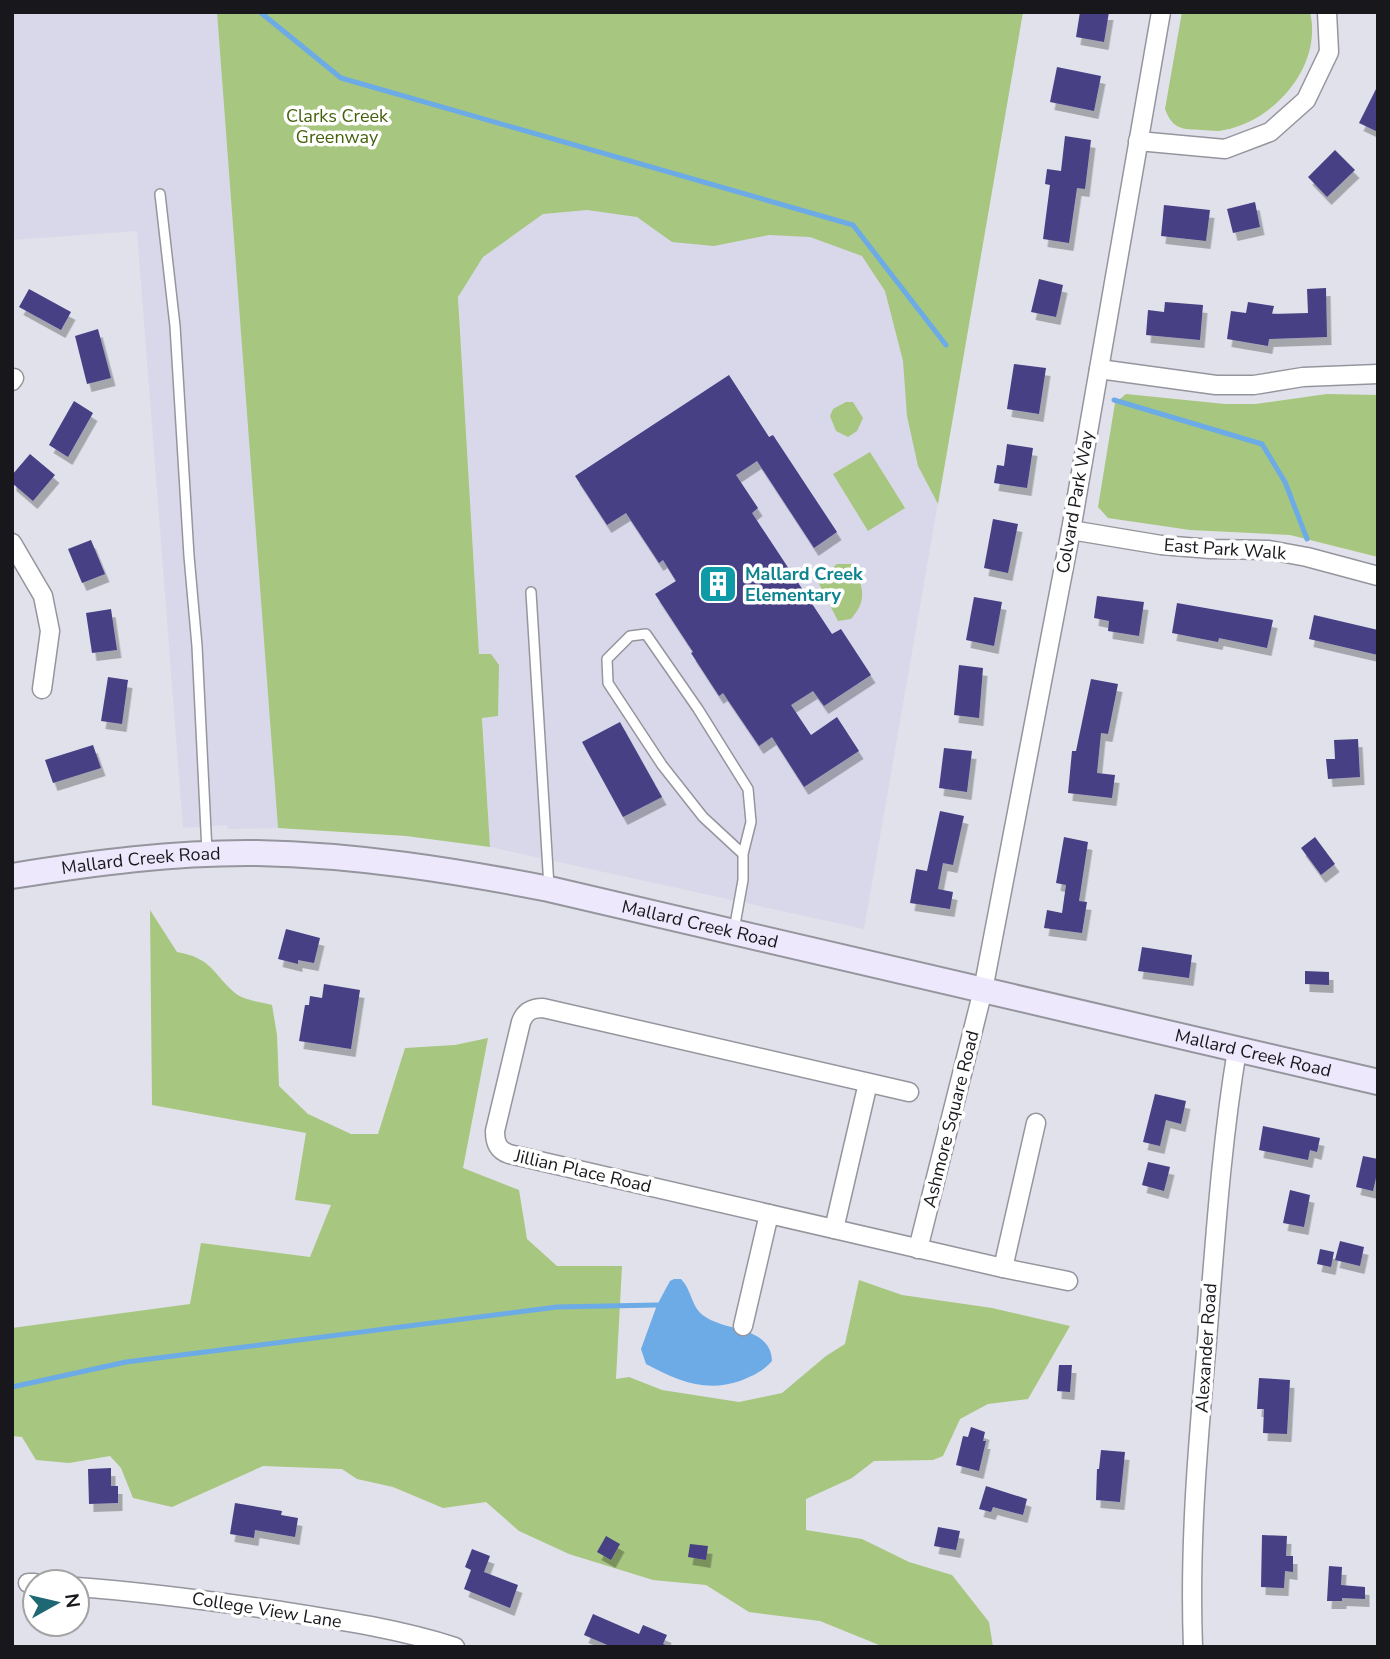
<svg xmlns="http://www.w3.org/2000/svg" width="1390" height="1659" viewBox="0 0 1390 1659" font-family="'Nunito Sans',sans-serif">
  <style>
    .built { fill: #d8d8ea }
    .green { fill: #a7c67f }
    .water { fill: #6dabe7 }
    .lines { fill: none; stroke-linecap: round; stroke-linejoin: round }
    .stream { stroke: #6dabe7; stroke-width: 5 }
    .building { fill: #464084; filter: url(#shadow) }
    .service-casing { stroke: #95959e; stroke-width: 12 }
    .minor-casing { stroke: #95959e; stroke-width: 21 }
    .secondary-casing { stroke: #95959e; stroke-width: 28 }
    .service { stroke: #fff; stroke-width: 9 }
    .minor { stroke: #fff; stroke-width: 18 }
    .secondary { stroke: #ede8fb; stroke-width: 24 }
    .labels { text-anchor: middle; stroke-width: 7; stroke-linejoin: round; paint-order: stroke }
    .park-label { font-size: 18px; fill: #44600c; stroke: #fff }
    .street-label { font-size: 18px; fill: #18181c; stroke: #fff }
    .culture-label { font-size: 18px; font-weight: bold; fill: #0d838f; stroke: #fff; text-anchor: start }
  </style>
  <defs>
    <filter id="shadow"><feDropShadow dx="4.5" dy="8" stdDeviation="0" flood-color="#0004"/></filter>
  </defs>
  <rect width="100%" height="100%" fill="#e1e1eb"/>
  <g class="built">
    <polygon points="12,12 217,12 278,828 228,829 227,825 183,828 137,231 12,240"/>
    <polygon points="442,12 1023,12 864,929 490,847"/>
  </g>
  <g class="green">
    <polygon points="217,12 1023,12 938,504 918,466 907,416 903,361 885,291 862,256 810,237 769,235 714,246 672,242 637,217 587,210 543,214 483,257 458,297 479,654 491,654 499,665 498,716 482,718 490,847 406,836 278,828"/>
    <path d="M1182,12H1310C1323,66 1274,121 1224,130C1217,132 1209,130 1202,130C1182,129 1173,130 1165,109Z"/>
    <polygon points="1126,394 1225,404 1255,404 1327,394 1378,395 1378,557 1290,535 1190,530 1108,518 1098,507 1115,403"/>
    <polygon points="846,402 853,402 863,418 857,431 848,437 836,431 830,416 833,409"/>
    <polygon points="870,452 905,508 868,531 833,474"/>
    <path d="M837,564H853C862,586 869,599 851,619L838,621L817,580Z"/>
    <path d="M150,910L177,952C212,958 212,973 235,993C243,1000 261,1002 272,1005L277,1035L279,1086L308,1114L351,1134H378L405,1048L455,1045L488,1038L463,1168L519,1190L527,1239L557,1266H622L616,1379L629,1377L662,1390L739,1402L782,1393L826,1356L845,1344L859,1280L902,1295L992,1308L1070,1326L1028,1399L988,1404L960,1419L943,1456L933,1460L874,1461L852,1478L806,1499V1530L862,1539L909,1562L952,1575L989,1622L993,1647H884L820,1621L749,1612L706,1585L653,1580L569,1554L519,1531L486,1502L443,1508L393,1487L357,1479L342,1469L263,1466L172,1507L133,1498L121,1468L110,1456L69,1463L36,1460L22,1437L12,1436V1328L190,1304L201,1243L310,1257L331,1205L295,1200L306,1133L152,1105Z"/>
  </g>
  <path class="water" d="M674,1279H681C692,1290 691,1307 704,1316C726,1332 771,1326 772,1361C762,1372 754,1375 740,1381C705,1393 676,1380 646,1364L641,1349L657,1305L670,1281Z"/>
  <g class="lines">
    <g class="stream">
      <polyline points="260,12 341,78 853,225 946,345"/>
      <polyline points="1114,400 1262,444 1285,482 1307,539"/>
      <polyline points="12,1387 126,1362 557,1307 657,1305"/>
    </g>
  </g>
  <g class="building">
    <polygon points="1080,12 1109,12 1104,42 1076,37"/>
    <polygon points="1057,67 1101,76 1094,111 1050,102"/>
    <polygon points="1378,85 1378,132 1359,123"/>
    <polygon points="1065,136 1091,140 1085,189 1077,188 1069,243 1043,239 1050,185 1045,184 1047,169 1061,171"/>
    <polygon points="1335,150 1355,170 1327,197 1308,177"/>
    <polygon points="1255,202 1260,227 1233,233 1227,209"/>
    <polygon points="1164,205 1210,210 1206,241 1161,236"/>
    <polygon points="1039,279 1063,285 1056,317 1031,312"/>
    <polygon points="1326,288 1327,337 1269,339 1268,346 1227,339 1231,311 1246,313 1248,302 1274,306 1272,314 1308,313 1307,289"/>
    <polygon points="29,289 71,312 61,330 19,307"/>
    <polygon points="1165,302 1203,305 1200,340 1146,335 1148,310 1164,312"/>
    <polygon points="98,329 111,378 87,384 75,336"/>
    <polygon points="1014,364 1046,368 1039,414 1007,409"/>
    <polygon points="729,375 769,437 773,435 837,532 814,548 757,461 736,475 758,508 752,513 832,634 841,629 871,675 824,706 813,691 791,705 811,735 837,717 859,751 804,787 772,737 759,746 723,693 719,696 691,653 693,652 655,594 676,581 663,560 659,563 626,513 607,525 575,476"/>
    <polygon points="74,401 93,413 68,457 49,445"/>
    <polygon points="1007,444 1033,448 1027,488 994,483 997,465 1004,466"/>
    <polygon points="30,454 55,475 33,501 12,483 12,475"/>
    <polygon points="993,519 1018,524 1008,573 984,568"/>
    <polygon points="91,540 105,574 82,583 68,549"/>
    <polygon points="1097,596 1144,602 1139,636 1108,631 1109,621 1094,618"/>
    <polygon points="974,597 1002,602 994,646 966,640"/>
    <polygon points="1177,603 1273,620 1267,648 1219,638 1218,642 1172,633"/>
    <polygon points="111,609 117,650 92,653 86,613"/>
    <polygon points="1314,615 1378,630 1378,655 1309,639"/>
    <polygon points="959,665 983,668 979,718 954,715"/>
    <polygon points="108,677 128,680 122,724 101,721"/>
    <polygon points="1091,679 1118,684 1108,734 1101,733 1097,773 1115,775 1112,798 1068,793 1072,751 1076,751"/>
    <polygon points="620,722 662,797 623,817 582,742"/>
    <polygon points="1358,739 1360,777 1328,779 1326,759 1335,759 1334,740"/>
    <polygon points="93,745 101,768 53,783 45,760"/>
    <polygon points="944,748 972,751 967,792 939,788"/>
    <polygon points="940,811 964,816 953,865 943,863 938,889 953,892 950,909 910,903 916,869 927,871"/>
    <polygon points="1064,837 1088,842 1079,901 1087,902 1082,933 1044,928 1047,910 1062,913 1066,885 1056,883"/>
    <polygon points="1315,837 1335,864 1321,875 1301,848"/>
    <polygon points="286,929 320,938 314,963 298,960 298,964 278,959"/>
    <polygon points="1142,947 1192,955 1189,978 1138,971"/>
    <polygon points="1305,971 1329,972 1329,985 1305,984"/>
    <polygon points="324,984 360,990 351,1049 299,1041 305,1005 309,1005 310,996 322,998"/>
    <polygon points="1155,1094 1186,1101 1181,1124 1166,1120 1160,1146 1143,1142"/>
    <polygon points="1263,1126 1320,1138 1317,1152 1310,1150 1308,1160 1259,1150"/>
    <polygon points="1363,1156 1378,1159 1378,1179 1376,1178 1373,1191 1356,1187"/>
    <polygon points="1148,1162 1170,1167 1164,1191 1142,1185"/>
    <polygon points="1290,1190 1310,1195 1304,1227 1283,1223"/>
    <polygon points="1340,1241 1364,1247 1360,1266 1335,1260"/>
    <polygon points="1320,1249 1334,1252 1331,1267 1317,1264"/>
    <polygon points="1059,1365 1072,1365 1070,1392 1057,1391"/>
    <polygon points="1259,1378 1290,1380 1287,1434 1263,1433 1264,1409 1257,1409"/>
    <polygon points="971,1427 985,1432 983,1441 986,1441 979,1471 956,1465 963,1436 968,1437"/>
    <polygon points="1101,1450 1125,1452 1120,1502 1096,1500 1097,1469 1099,1469"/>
    <polygon points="111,1468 111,1486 118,1486 118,1503 89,1504 88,1469"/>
    <polygon points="986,1486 1027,1499 1023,1515 993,1507 991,1512 979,1509"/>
    <polygon points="235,1503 282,1511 281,1515 298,1518 295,1537 255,1530 254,1538 230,1534"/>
    <polygon points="938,1527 960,1531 956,1550 934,1546"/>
    <polygon points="1262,1535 1287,1536 1286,1556 1293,1556 1293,1572 1285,1571 1284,1588 1261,1587"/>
    <polygon points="606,1536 620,1544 611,1560 597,1552"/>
    <polygon points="690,1544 708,1546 706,1560 688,1557"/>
    <polygon points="472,1549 490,1556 484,1572 518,1585 510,1608 464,1589 471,1570 465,1567"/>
    <polygon points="1329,1566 1342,1567 1341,1585 1365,1587 1365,1599 1342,1598 1342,1601 1327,1601"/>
    <polygon points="593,1614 639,1634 643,1625 667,1635 663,1644 670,1647 612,1647 584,1635"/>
  </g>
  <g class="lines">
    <defs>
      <g id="service">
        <polyline points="160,194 175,326 189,556 197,646 207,852"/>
        <polyline points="531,592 549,887"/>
        <polyline points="734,930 743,880 743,854 751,822 748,789 698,709 646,634 630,636 607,659 608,683 662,765 703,817 743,854"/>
      </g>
      <g id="minor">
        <polyline points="1138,141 1225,149 1270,132 1306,100 1329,52 1327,12"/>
        <polyline points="1099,369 1216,385 1254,385 1303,377 1378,374"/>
        <polyline points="12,381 14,378"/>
        <polyline points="1071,530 1161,545 1211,549 1269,550 1307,557 1378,576"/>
        <polyline points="12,543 43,596 50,631 42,689"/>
        <path d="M909,1092L543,1008C532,1008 525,1011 521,1022L495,1131C495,1143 498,1150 509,1154L1003,1268L1068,1281"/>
        <polyline points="834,1229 868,1083"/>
        <polyline points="918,1249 983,990 1071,530 1161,12"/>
        <polyline points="1003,1268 1036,1123"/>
        <polyline points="743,1326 769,1214"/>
        <polyline points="28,1583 35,1583"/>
        <path d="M77,1587C145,1592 213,1601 281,1611C339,1620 399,1629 455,1647"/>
        <path d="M1193,1647C1189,1544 1198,1442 1207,1340C1215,1242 1221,1146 1237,1050"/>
      </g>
      <g id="secondary">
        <path id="s1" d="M12,876C93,863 175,852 257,853C356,855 452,870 549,889L1378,1082"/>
      </g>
    </defs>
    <use href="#service" class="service-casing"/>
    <use href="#minor" class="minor-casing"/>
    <use href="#secondary" class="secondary-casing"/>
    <use href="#service" class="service"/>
    <use href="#minor" class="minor"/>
    <use href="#secondary" class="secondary"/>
  </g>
  <defs>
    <symbol id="building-square" viewBox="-11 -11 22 22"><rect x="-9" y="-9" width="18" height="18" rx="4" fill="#0f9aa8" stroke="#fff"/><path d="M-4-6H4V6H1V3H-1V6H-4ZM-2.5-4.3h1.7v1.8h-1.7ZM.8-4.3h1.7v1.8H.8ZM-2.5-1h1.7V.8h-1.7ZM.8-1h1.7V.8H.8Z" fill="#fff"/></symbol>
  </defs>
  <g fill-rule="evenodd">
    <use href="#building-square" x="696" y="562" width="44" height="44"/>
  </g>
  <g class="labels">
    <g class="park-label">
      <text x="337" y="122">Clarks Creek<tspan x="337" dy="21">Greenway</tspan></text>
    </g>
    <g class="street-label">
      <text transform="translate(1075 502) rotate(-80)" y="6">Colvard Park Way</text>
      <text transform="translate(1225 549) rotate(4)" y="6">East Park Walk</text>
      <text dy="6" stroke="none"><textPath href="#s1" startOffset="130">Mallard Creek Road</textPath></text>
      <text dy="6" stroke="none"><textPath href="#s1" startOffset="696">Mallard Creek Road</textPath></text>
      <text dy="6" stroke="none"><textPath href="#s1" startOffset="1264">Mallard Creek Road</textPath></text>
      <text transform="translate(951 1119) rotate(-76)" y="6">Ashmore Square Road</text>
      <text transform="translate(583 1171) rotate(13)" y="6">Jillian Place Road</text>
      <text transform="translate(1206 1348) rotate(-86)" y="6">Alexander Road</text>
      <text transform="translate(267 1610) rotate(9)" y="6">College View Lane</text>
    </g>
    <g class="culture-label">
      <text x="745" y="580">Mallard Creek<tspan x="745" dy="21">Elementary</tspan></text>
    </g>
  </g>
  <rect width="1390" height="1659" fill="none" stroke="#18181c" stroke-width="28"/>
  <g transform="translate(56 1603) rotate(82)"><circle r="33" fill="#ffffff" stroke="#a3a3a4" stroke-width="2"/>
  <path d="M0-5L12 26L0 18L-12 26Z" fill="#1e6873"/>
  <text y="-10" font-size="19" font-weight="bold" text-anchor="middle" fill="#18181c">N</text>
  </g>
</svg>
